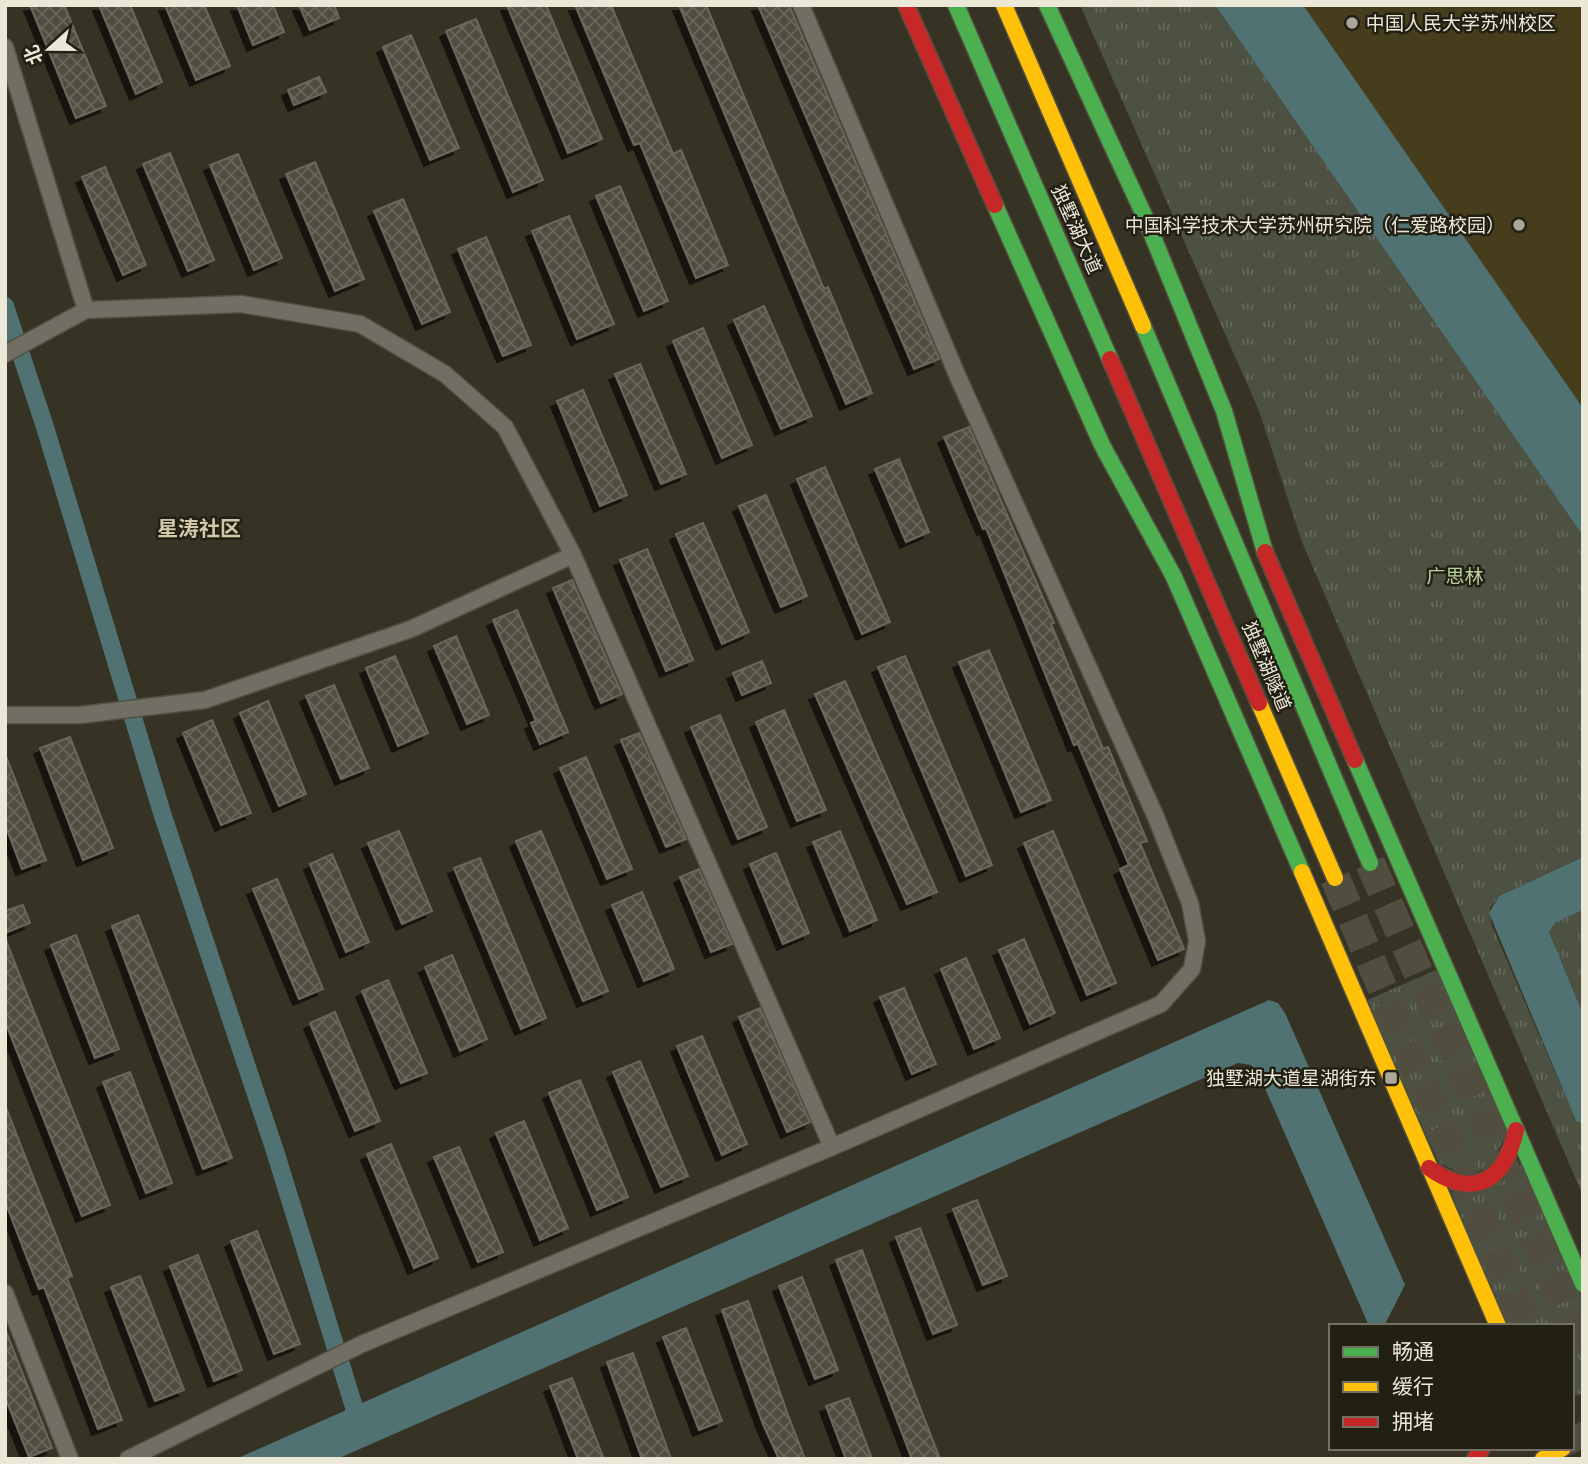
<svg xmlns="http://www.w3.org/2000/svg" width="1588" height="1464" font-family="Barlow,'Noto Sans SC',sans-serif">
  <defs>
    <pattern id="grass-tufts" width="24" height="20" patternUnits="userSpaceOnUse" patternTransform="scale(1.75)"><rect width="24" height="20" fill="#4c5142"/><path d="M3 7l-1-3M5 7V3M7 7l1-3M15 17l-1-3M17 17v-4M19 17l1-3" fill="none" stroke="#666a5d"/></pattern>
    <pattern id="building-cross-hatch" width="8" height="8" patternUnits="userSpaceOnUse" patternTransform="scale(1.75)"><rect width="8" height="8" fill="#504d41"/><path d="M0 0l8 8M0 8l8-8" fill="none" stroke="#69675c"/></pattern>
    <filter id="shadow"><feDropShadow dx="-6" dy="6" stdDeviation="0" flood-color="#0009"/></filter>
  </defs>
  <rect width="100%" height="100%" fill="#363224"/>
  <path fill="#463d1d" d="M 1303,5 L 1583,5 L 1583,408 L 1327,41 Z"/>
  <path fill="url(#grass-tufts)" d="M 1080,5 L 1215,5 L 1583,536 L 1583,857 L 1499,896 L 1490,908 L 1491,923 L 1576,1121 L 1583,1124 L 1583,1196 L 1302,542 L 1259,411 Z
    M 1583,910 L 1583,1014 L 1549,932 L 1555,923 Z
    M 1438,969 L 1508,1130 L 1489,1169 L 1463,1174 L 1439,1163 L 1365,1001 Z
    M 1516,1165 L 1526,1166 L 1583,1300 L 1583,1393 L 1572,1397 L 1572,1326 L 1506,1326 L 1451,1192 Z"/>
  <path fill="#507273" d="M 1215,5 L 1303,5 L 1583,408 L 1583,536 Z
    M 1583,857 L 1583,910 L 1555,923 L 1549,932 L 1583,1014 L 1583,1124 L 1576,1121 L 1489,913 L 1499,896 Z
    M 1269,1000 L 1278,1003 L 1285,1013 L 1405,1285 L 1384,1326 L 1369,1326 L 1260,1077 L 1251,1065 L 1238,1063 L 337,1459 L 236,1459 Z"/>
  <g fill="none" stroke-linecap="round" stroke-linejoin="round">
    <path stroke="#507273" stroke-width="18" d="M 5,306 L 45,427 L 162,813 L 275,1151 L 354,1407"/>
  </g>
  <path fill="url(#building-cross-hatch)" stroke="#6b685c" stroke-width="2" filter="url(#shadow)" d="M 30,5 L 64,5 L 106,106 L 76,118 Z
    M 99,5 L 130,5 L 162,82 L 136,94 Z
    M 165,5 L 204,5 L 230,66 L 196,80 Z
    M 237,5 L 273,5 L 284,32 L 253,45 Z
    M 299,5 L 334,5 L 339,18 L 310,30 Z
    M 507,5 L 546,5 L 602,139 L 568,153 Z
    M 575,5 L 611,5 L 673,154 L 681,150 L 728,265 L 696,278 L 640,143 L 634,145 Z
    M 679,5 L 706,5 L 824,289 L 828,287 L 872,393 L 846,404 Z
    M 758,5 L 789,5 L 939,359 L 914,369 Z
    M 476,19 L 543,180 L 513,192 L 446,31 Z
    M 411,35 L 459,148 L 430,160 L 383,47 Z
    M 319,77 L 326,92 L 294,105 L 288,90 Z
    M 170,153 L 214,260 L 188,271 L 143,164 Z
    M 238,154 L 282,258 L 254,270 L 210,165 Z
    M 315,162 L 364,279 L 335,291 L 286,174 Z
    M 105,167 L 146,265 L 123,275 L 82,177 Z
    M 620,186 L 668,301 L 644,311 L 596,196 Z
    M 403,199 L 450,312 L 422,324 L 374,211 Z
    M 569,216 L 614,324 L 577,339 L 532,231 Z
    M 486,237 L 531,345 L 503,356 L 458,249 Z
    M 764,306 L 812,416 L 781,429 L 734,320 Z
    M 703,328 L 752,445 L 722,458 L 673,341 Z
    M 640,364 L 686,474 L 661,484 L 615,374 Z
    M 583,390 L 627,495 L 600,506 L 557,401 Z
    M 969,427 L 1054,623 L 1051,624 L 1103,749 L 1108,747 L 1147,841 L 1140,843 L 1184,949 L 1158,960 L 1120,869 L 1129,865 L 1078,744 L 1074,745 L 986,528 L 983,529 L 944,437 Z
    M 899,459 L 929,532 L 906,542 L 875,469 Z
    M 825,467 L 890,622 L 862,634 L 797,479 Z
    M 766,495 L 807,596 L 781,607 L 739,506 Z
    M 703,523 L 749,632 L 722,644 L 676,534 Z
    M 647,549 L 693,660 L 666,671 L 620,560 Z
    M 572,580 L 622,694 L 601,703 L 553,588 Z
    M 517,610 L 568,732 L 540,744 L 531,723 L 536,721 L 493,620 Z
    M 456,636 L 489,715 L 467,724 L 434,646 Z
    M 989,650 L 1051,800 L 1021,812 L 959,662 Z
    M 395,656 L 428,733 L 398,746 L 366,668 Z
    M 905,656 L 992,865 L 966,876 L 878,667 Z
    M 762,661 L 771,683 L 742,695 L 733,673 Z
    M 845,681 L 937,892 L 907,904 L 815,694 Z
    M 334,685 L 369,768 L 341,779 L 306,696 Z
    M 268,701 L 306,794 L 279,806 L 240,713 Z
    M 784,710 L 826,810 L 797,821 L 756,722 Z
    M 720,715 L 767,827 L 738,839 L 691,727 Z
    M 212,720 L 251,813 L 221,825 L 183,733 Z
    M 639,733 L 686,839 L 666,847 L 621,740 Z
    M 70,737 L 113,848 L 83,860 L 40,748 Z
    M 6,756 L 46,860 L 22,869 L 5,824 Z
    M 586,757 L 632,869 L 607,879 L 560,768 Z
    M 399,831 L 432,911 L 402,924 L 368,843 Z
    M 541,831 L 608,991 L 583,1001 L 516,841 Z
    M 840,831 L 877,920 L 850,931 L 813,842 Z
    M 1053,831 L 1116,983 L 1087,995 L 1024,843 Z
    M 776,853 L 809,933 L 783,944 L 750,864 Z
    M 332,854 L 369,942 L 346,952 L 310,864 Z
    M 480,858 L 546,1018 L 521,1029 L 454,868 Z
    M 699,869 L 732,944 L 711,952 L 680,877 Z
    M 277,879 L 323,989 L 299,999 L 253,889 Z
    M 642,892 L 674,969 L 644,981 L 612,905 Z
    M 23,905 L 30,923 L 5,933 L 5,911 Z
    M 138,915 L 232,1158 L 203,1169 L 112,926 Z
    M 76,935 L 119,1049 L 95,1058 L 51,945 Z
    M 5,938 L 110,1205 L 82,1216 L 5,1021 Z
    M 1024,939 L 1055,1013 L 1030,1024 L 999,950 Z
    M 452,955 L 487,1039 L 460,1051 L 425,967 Z
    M 966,958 L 1000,1038 L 974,1049 L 941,969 Z
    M 388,980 L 427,1073 L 401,1083 L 362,991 Z
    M 904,988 L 936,1064 L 912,1074 L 880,997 Z
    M 760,1008 L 810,1122 L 787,1132 L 739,1017 Z
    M 335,1012 L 380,1121 L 355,1131 L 310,1023 Z
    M 702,1036 L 747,1144 L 722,1155 L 677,1046 Z
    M 640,1061 L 688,1176 L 661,1187 L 613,1072 Z
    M 130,1072 L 172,1183 L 146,1193 L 103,1082 Z
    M 580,1080 L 628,1197 L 597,1210 L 549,1093 Z
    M 5,1105 L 72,1276 L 67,1278 L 122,1420 L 98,1429 L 44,1287 L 39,1289 L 5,1201 Z
    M 524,1121 L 568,1228 L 540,1240 L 496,1133 Z
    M 391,1144 L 438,1258 L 414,1268 L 367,1154 Z
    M 459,1147 L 503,1252 L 478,1262 L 434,1157 Z
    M 977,1200 L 1007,1276 L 983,1285 L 953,1209 Z
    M 920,1228 L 957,1325 L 933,1334 L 896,1237 Z
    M 257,1231 L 300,1344 L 274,1354 L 231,1241 Z
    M 862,1250 L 916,1397 L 940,1459 L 912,1459 L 897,1420 L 836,1260 Z
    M 198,1255 L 242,1370 L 214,1381 L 170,1266 Z
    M 140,1276 L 184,1390 L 155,1401 L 111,1287 Z
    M 802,1277 L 838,1370 L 815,1379 L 779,1286 Z
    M 748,1301 L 788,1415 L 805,1459 L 779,1459 L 763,1424 L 722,1310 Z
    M 686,1328 L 722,1421 L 699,1430 L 663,1337 Z
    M 6,1331 L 52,1448 L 29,1457 L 5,1397 Z
    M 633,1353 L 671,1459 L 642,1459 L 607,1362 Z
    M 572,1378 L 604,1459 L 578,1459 L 550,1386 Z
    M 849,1398 L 872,1459 L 846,1459 L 826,1406 Z"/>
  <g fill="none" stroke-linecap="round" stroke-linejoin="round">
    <path stroke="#514d3f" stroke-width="30" stroke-dasharray="30 15" stroke-linecap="butt" d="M 1370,863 L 1583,1346
      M 1335,878 L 1528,1326
      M 1572,1426 L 1583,1449"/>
    <g stroke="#524f42" stroke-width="19">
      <path id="street" d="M 5,47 L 86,310
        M 5,354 L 86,310 L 241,304 L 360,324 L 445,374 L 505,427 L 573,555 L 832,1147
        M 5,715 L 80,715 L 205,700 L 411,629 L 573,555
        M 5,1293 L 70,1459
        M 128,1459 L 362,1344 L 832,1147 L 1161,1004 L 1192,969 L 1197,941 L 1190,903 L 1155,815 L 958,377 L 801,5"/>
    </g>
    <g stroke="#524f42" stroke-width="19">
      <path id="fast" d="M 956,5 L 1110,359
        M 1047,5 L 1144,215 L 1224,411 L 1265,552
        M 995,205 L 1102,445 L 1174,577 L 1302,872
        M 1143,326 L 1370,863
        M 1355,760 L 1583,1284"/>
    </g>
    <g stroke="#524f42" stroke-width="19">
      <path id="slow" d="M 1004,5 L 1143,326
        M 1259,703 L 1335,878
        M 1302,872 L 1498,1326
        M 1543,1459 L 1563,1448"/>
    </g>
    <g stroke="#524f42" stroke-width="19">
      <path id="jam" d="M 906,5 L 995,205
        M 1110,359 L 1259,703
        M 1265,552 L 1355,760
        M 1429,1168 C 1474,1200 1505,1181 1516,1130
        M 1475,1459 L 1482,1448"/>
    </g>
    <use href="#street" stroke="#716e63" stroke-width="16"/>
    <use href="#fast" stroke="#4caf50" stroke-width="16"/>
    <use href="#slow" stroke="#ffc107" stroke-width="16"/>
    <use href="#jam" stroke="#c62828" stroke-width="16"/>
  </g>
  <g fill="#aca899" stroke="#221f13" stroke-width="2.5">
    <circle cx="1352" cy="23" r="7"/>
    <circle cx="1519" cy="225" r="7"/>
    <rect x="1384" y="1071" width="14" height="14" rx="3.5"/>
  </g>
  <g text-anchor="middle" stroke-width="5" stroke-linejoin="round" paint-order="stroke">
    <g font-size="19" fill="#ece8d8" stroke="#221f13" text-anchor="end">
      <text x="1366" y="30" text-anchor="start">中国人民大学苏州校区</text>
      <text x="1505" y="232">中国科学技术大学苏州研究院（仁爱路校园）</text>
      <text x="1377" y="1085">独墅湖大道星湖街东</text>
    </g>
    <g font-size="19" fill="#ece8d8" stroke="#221f13">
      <text transform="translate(1077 229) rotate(66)" y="7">独墅湖大道</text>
      <text transform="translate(1267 666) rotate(67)" y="7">独墅湖隧道</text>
    </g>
    <g font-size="19" fill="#bbd2a0" stroke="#221f13">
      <text x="1455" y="583">广思林</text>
    </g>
    <g font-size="21" font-weight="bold" fill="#d0c8a8" stroke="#221f13">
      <text x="199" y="536">星涛社区</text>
    </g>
  </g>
  <rect width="1588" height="1464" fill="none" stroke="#ece8d8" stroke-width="14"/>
  <rect x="1329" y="1324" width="245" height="126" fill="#221f13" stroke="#736f62" stroke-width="2"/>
  <rect x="1343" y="1347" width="35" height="10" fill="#4caf50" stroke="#736f62" stroke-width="2"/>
  <text x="1392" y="1359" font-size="21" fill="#ece8d8">畅通</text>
  <rect x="1343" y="1382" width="35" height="10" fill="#ffc107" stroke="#736f62" stroke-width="2"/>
  <text x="1392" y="1394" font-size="21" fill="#ece8d8">缓行</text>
  <rect x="1343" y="1417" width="35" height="10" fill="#c62828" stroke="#736f62" stroke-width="2"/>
  <text x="1392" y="1429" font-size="21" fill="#ece8d8">拥堵</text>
  <g transform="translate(49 49) rotate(249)" stroke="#221f13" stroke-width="5" paint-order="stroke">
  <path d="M0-5L12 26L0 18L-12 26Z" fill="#ece8d8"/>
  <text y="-10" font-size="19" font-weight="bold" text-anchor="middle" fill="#ece8d8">北</text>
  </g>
</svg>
